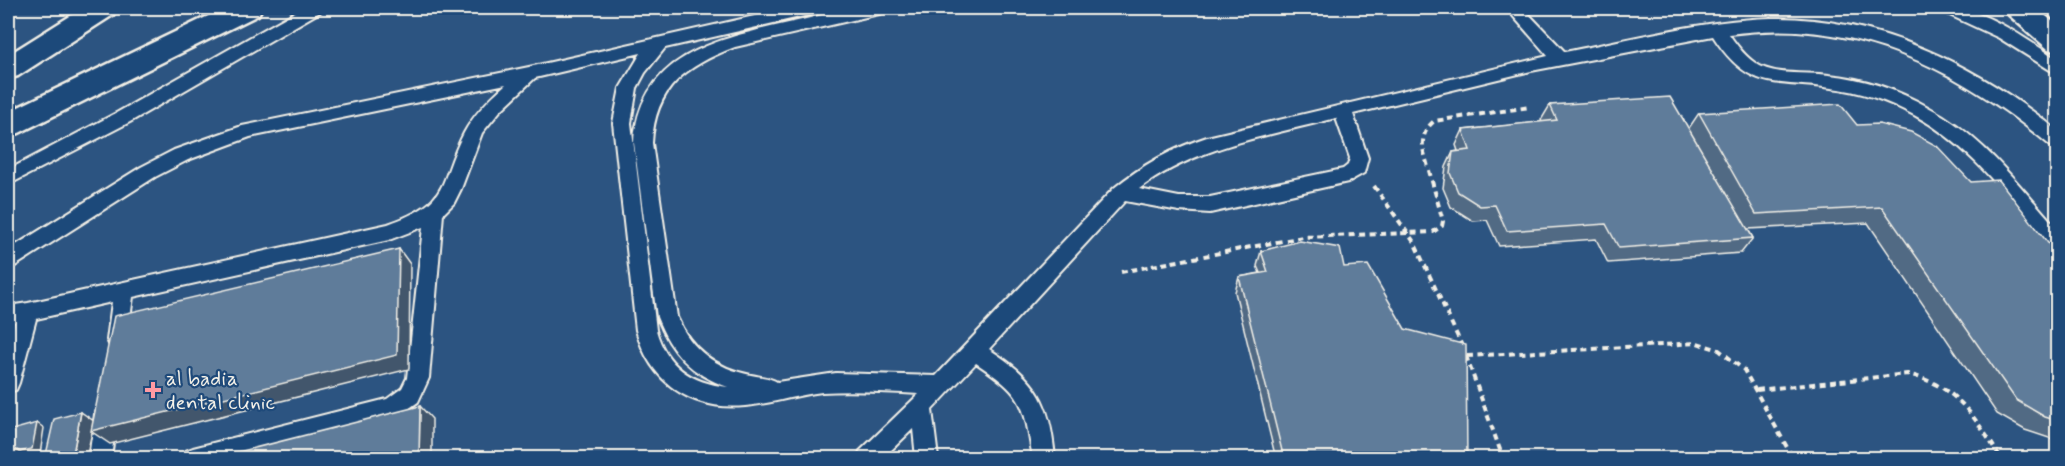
<svg xmlns="http://www.w3.org/2000/svg" width="2065" height="466" font-family="Mynerve,sans-serif">
  <rect width="100%" height="100%" fill="#2c5481"/>
  <filter id="ink" filterUnits="userSpaceOnUse"><feTurbulence type="fractalNoise" baseFrequency=".0167" numOctaves="2"/><feDisplacementMap in="SourceGraphic" scale="12" xChannelSelector="R" yChannelSelector="G"/><feConvolveMatrix kernelMatrix="1 2 1 2 8 2 1 2 1" color-interpolation-filters="sRGB"/></filter>
  <g filter="url(#ink)">
    <g fill="none" stroke-linecap="round" stroke-linejoin="round">
      <g stroke="#f4f1e8" stroke-width="4">
        <path id="service" d="M 302,8 L 322,8 L 320,12 L 130,122 L 8,185 L 8,170 L 118,112 Z
          M 790,8 L 821,8 L 819,12 L 813,14 L 665,48 L 645,73 L 637,88 L 631,123 L 656,330 C 666,366 691,383 728,387 C 691,374 671,353 657,317 L 634,143 C 639,53 721,38 793,22 C 824,15 856,4 887,8 L 885,12 L 879,14 L 735,47 C 686,66 655,87 652,143 L 677,317 C 691,350 716,368 751,375 C 760,377 769,377 777,382 L 836,373 L 936,376 L 1114,188 C 1142,165 1173,148 1207,137 L 1548,56 L 1506,8 L 1523,8 L 1565,52 C 1630,39 1705,20 1771,18 C 1878,16 1977,65 2058,131 L 2058,149 L 2052,147 C 1958,68 1854,16 1729,34 C 1737,46 1747,59 1760,66 C 1780,76 1807,72 1829,75 C 1863,78 1898,90 1928,107 C 1983,136 2017,184 2058,229 L 2058,251 L 2051,249 C 2009,200 1972,146 1914,115 C 1888,101 1860,91 1831,88 C 1774,80 1749,92 1713,36 L 1531,71 L 1353,114 L 1368,158 L 1364,173 L 1348,182 L 1210,213 L 1179,211 L 1125,201 L 989,349 C 1037,380 1050,401 1055,458 L 1033,458 C 1023,402 1025,396 976,363 L 932,410 L 938,458 L 916,458 L 913,429 L 883,458 L 857,458 L 860,451 L 919,394 C 887,392 854,390 822,392 C 796,395 771,404 745,406 C 690,411 650,382 636,330 L 613,123 L 620,88 L 641,53 L 535,78 L 500,111 L 482,133 L 461,189 L 454,203 L 443,214 L 429,378 L 418,402 L 401,414 L 231,458 L 182,458 L 185,451 L 193,448 L 387,399 L 402,388 L 407,378 L 423,227 L 389,240 L 133,297 L 127,340 L 124,346 L 117,349 L 110,346 L 107,340 L 112,302 L 36,319 L 19,383 L 16,390 L 8,392 L 8,348 L 15,322 L 8,322 L 8,306 L 28,303 L 388,224 C 453,201 437,185 464,133 C 474,114 489,99 506,84 L 250,137 L 188,160 L 155,177 L 15,266 L 8,268 L 8,250 L 141,167 L 174,150 L 242,126 L 529,67 ZM 1336,118 L 1350,158 L 1348,165 L 1343,169 L 1210,197 L 1179,197 L 1139,189 C 1196,146 1268,136 1336,118 Z
          M 1941,8 C 1980,4 2026,39 2058,60 L 2058,75 L 1999,38 L 1943,12 Z
          M 106,404 L 114,407 L 117,414 L 111,458 L 89,458 L 95,414 L 98,407 Z"/>
      </g>
      <g stroke="#f4f1e8" stroke-width="5">
        <path id="tertiary" d="M 2005,8 L 2036,8 L 2058,26 L 2058,52 L 2048,49 L 2009,15 Z"/>
      </g>
      <g stroke="#f4f1e8" stroke-width="5">
        <path id="motorway" d="M 83,8 L 117,8 L 113,15 L 18,76 L 8,79 L 8,55 Z
          M 225,8 L 262,8 L 258,15 L 19,133 L 8,136 L 8,112 Z"/>
      </g>
      <path stroke="#f4f1e8" stroke-width="4" stroke-dasharray="6 4.5" stroke-linecap="butt" d="M 1374,186 L 1414,242 L 1462,346
        M 1121,272 L 1303,237 L 1433,232 L 1442,226 L 1443,221 L 1423,149 C 1422,137 1425,129 1434,121 L 1530,107
        M 1466,356 L 1503,458
        M 1467,356 L 1697,343 L 1719,350 L 1744,370 L 1793,458
        M 1757,390 L 1907,374 C 1958,386 1974,417 2001,458"/>
      <use href="#service" fill="#1f4a7a" fill-rule="evenodd"/>
      <use href="#tertiary" fill="#1f4a7a" fill-rule="evenodd"/>
      <use href="#motorway" fill="#1f4a7a" fill-rule="evenodd"/>
    </g>
    <path fill="#516a84" stroke="#f4f1e8" stroke-width="1.5" d="M 1550,105 L 1689,128 L 1699,113 L 1857,125 L 1971,182 L 2058,256 L 2058,441 L 2025,430 L 1997,414 L 1868,223 L 1748,229 L 1753,238 L 1741,253 L 1608,263 L 1596,239 L 1499,246 L 1487,220 L 1473,221 L 1451,207 L 1443,188 L 1446,167 L 1453,152 L 1458,151 L 1456,145 L 1463,130 L 1542,122 L 1541,120 Z
      M 1261,251 L 1344,267 L 1467,459 L 1276,459 L 1235,292 L 1239,277 L 1260,273 L 1257,266 Z"/>
    <path fill="#42566c" stroke="#f4f1e8" stroke-width="1.5" d="M 399,249 L 410,264 L 409,369 L 110,444 L 92,432 L 86,459 L 72,459 L 81,412 L 94,421 Z
      M 420,406 L 432,419 L 432,459 L 419,459 Z
      M 37,423 L 44,428 L 40,454 L 28,457 L 28,459 L 8,459 L 10,446 Z"/>
    <path fill="#5e7b9a" stroke="#f4f1e8" stroke-width="1.5" d="M 1670,97 L 1753,238 L 1619,248 L 1606,224 L 1507,231 L 1495,205 L 1480,206 L 1458,192 L 1450,173 L 1453,152 L 1470,150 L 1463,130 L 1557,120 L 1550,105 Z
      M 1840,104 L 1857,125 L 1879,124 L 1911,132 L 1937,146 L 1971,182 L 1999,180 L 2058,256 L 2058,421 L 2045,417 L 2016,400 L 1882,207 L 1756,214 L 1699,113 Z
      M 1300,241 L 1340,248 L 1344,267 L 1368,265 L 1405,329 L 1466,345 L 1467,459 L 1284,459 L 1239,277 L 1268,272 L 1261,251 Z
      M 399,249 L 397,355 L 91,431 L 114,316 Z
      M 420,406 L 419,459 L 211,459 Z
      M 81,412 L 72,459 L 45,459 L 54,419 Z
      M 37,423 L 32,449 L 20,452 L 10,446 L 8,447 L 8,431 Z
      M 10,446 L 8,459 L 8,447 Z"/>
  </g>
  <path fill="#ff9aa2" stroke="#1f4a7a" stroke-width="2" d="M150 381h6v6h6v6h-6v6h-6v-6h-6v-6h6z"/>
  <g text-anchor="middle" stroke-width="4.5" stroke-linejoin="round" paint-order="stroke">
    <g font-size="21" fill="#f4f1e8" stroke="#1f4a7a" text-anchor="start">
      <text x="166" y="385">al badia<tspan x="166" dy="24">dental clinic</tspan></text>
    </g>
  </g>
  <rect width="2065" height="466" fill="none" stroke="#1f4a7a" stroke-width="30"/>
  <rect x="15" y="15" width="2035" height="436" fill="none" stroke="#f4f1e8" stroke-width="2" filter="url(#ink)"/>
</svg>
